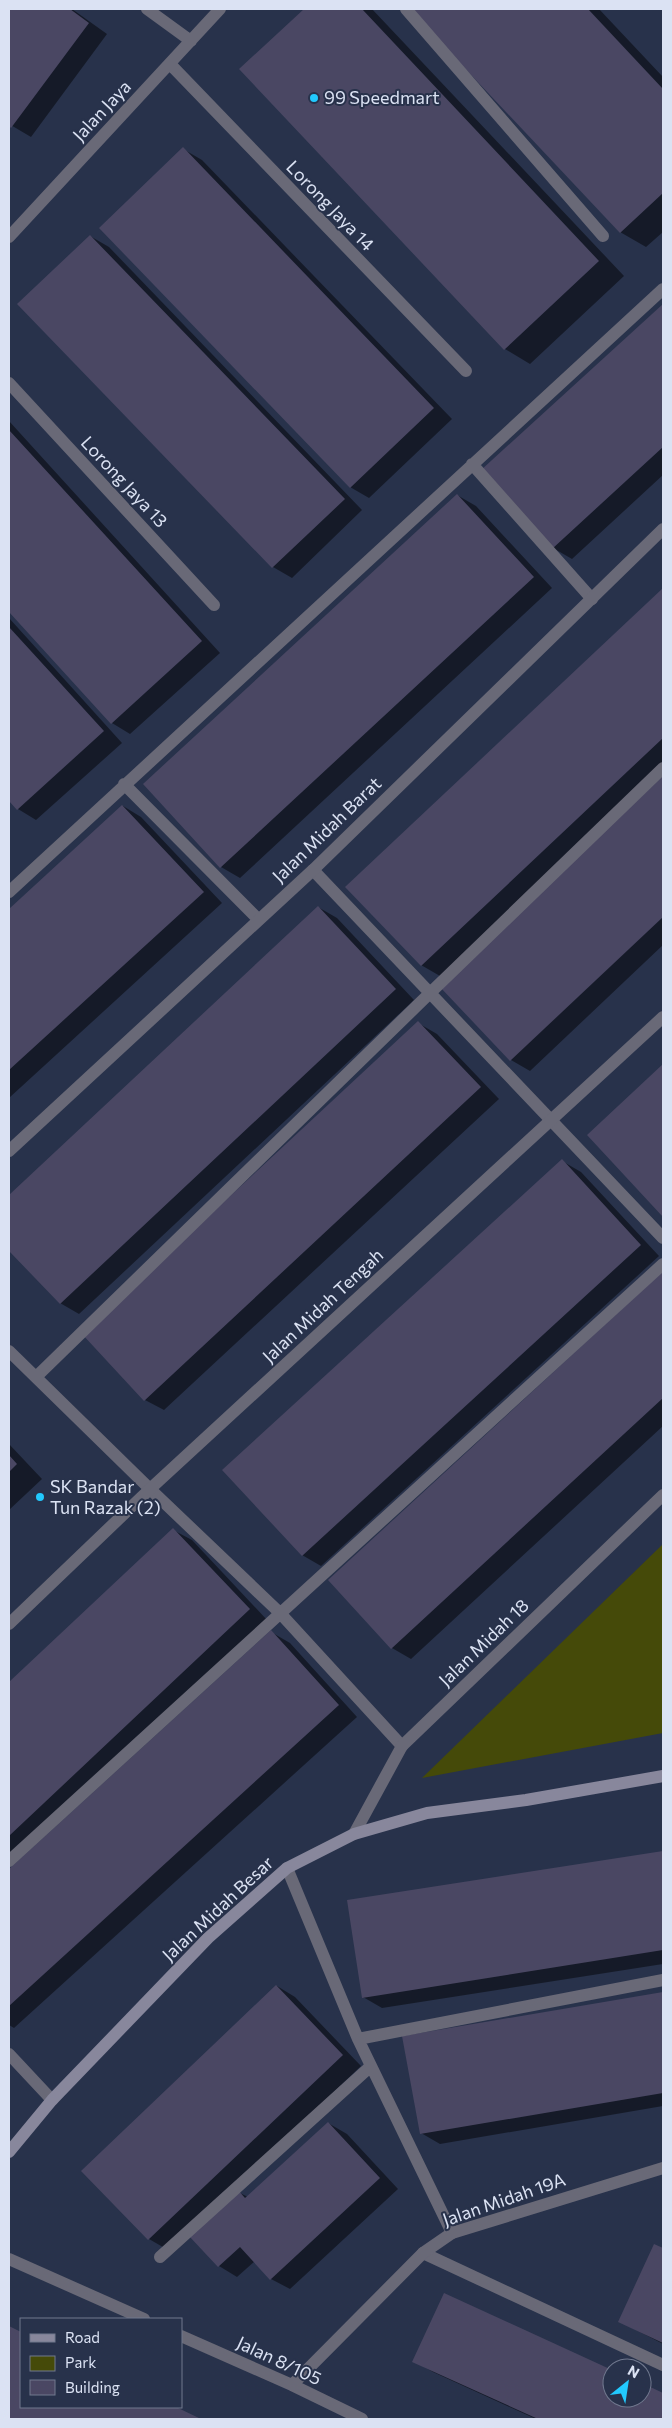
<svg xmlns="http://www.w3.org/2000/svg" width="672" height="2428" font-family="Commissioner,sans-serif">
  <rect width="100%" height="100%" fill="#28324b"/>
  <path fill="#454a09" d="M 663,1544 L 663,1733 L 422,1778 Z"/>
  <path fill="#0007" d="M 9,9 L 72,9 L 107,34 L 31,137 L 9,124 Z
    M 306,9 L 372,9 L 624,276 L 530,364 L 505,349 L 241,69 Z
    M 411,9 L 599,9 L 663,77 L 663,232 L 646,247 L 620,232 Z
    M 183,149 L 202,160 L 452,419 L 369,498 L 350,487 Z
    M 90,236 L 109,247 L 362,510 L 292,578 L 273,567 Z
    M 663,305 L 663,475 L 572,559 L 553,548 L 482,472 Z
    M 9,421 L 220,653 L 130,734 L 112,723 L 9,610 Z
    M 457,495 L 476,506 L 552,588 L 240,878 L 221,867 Z
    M 663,589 L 663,767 L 440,976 L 421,965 L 346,887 Z
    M 9,618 L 122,743 L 36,820 L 18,809 L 9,799 Z
    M 663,777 L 663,945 L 530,1071 L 511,1060 L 441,987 Z
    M 123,806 L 141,817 L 222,903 L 9,1098 L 9,910 Z
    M 318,907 L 337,918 L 414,1000 L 79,1314 L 60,1303 L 9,1249 L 9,1198 Z
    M 418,1023 L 437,1034 L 499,1099 L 164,1410 L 145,1400 Z
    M 663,1066 L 663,1215 L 589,1135 Z
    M 562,1161 L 581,1172 L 659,1256 L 321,1566 L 302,1555 Z
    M 663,1273 L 663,1426 L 411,1659 L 392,1648 L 330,1580 Z
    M 9,1444 L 42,1479 L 9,1510 Z
    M 173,1530 L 192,1540 L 268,1621 L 9,1864 L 9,1684 Z
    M 271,1632 L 290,1643 L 357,1717 L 14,2028 L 9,2025 L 9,1870 Z
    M 663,1852 L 663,1964 L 382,2008 L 363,1997 L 348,1901 Z
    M 277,1986 L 295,1997 L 361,2066 L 168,2250 L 149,2239 L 83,2171 Z
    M 663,1993 L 663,2106 L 440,2144 L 421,2133 L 404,2038 Z
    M 328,2123 L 347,2134 L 398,2189 L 290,2289 L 271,2279 L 255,2261 L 237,2277 L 219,2266 L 238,2192 L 248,2197 Z
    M 655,2246 L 663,2250 L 663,2344 L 619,2321 Z
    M 9,2327 L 21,2333 L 21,2407 L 173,2407 L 199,2419 L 9,2419 Z
    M 414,2361 L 612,2371 L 612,2398 L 642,2398 L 642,2385 L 663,2394 L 663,2419 L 536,2419 L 433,2372 Z"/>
  <path fill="#4a4763" d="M 9,9 L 70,9 L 89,23 L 11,128 L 9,126 Z
    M 304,9 L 362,9 L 599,261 L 504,350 L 239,69 Z
    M 409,9 L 588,9 L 663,89 L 663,193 L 620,233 Z
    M 183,147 L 434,408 L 350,488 L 99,228 Z
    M 90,235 L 345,499 L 272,568 L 17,304 Z
    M 663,304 L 663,447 L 552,549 L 480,471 Z
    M 9,430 L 202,641 L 111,724 L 9,612 Z
    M 457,494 L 534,577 L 220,868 L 143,784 Z
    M 663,588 L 663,738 L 421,966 L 345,887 Z
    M 9,627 L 104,731 L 17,810 L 9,801 Z
    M 663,776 L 663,917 L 510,1061 L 440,987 Z
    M 122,805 L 204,892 L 9,1070 L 9,909 Z
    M 318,906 L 396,989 L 60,1304 L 9,1251 L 9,1195 Z
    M 418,1021 L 481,1087 L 144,1401 L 82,1334 Z
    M 663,1064 L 663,1217 L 587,1135 Z
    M 562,1159 L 641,1245 L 302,1556 L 222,1470 Z
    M 663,1271 L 663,1398 L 391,1649 L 328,1580 Z
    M 9,1455 L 17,1464 L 9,1472 Z
    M 173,1528 L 250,1609 L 9,1836 L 9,1682 Z
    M 271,1630 L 339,1705 L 9,2006 L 9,1869 Z
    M 663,1851 L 663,1950 L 362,1998 L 347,1900 Z
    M 276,1985 L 343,2055 L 148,2240 L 81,2171 Z
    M 663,1992 L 663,2093 L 420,2134 L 402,2036 Z
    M 328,2122 L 380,2178 L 270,2280 L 240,2247 L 218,2267 L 189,2236 L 238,2190 L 245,2198 Z
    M 654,2244 L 663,2248 L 663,2343 L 618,2322 Z
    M 444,2293 L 612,2370 L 612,2398 L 642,2398 L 642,2383 L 663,2393 L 663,2419 L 538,2419 L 412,2362 Z
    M 9,2326 L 21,2332 L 21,2407 L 176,2407 L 201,2419 L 9,2419 Z"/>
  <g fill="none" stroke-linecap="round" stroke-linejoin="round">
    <path stroke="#696977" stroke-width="12" d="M 406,9 L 603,236
      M 472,464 L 592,599
      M 124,784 L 258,919
      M 313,870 L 663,1238
      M 9,892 L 663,289
      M 9,1351 L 150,1489 L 280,1613 L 402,1746
      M 36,1377 L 430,993 L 663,768
      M 9,1861 L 663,1264
      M 287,1868 L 358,2039 L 452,2233
      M 358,2039 L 663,1980
      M 9,2054 L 52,2100
      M 423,2253 L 663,2365
      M 160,2257 L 371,2066"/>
    <path stroke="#696977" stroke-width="12" d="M 147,9 L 191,41
      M 170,64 L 466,371
      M 9,237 L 220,9
      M 9,383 L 214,605
      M 9,1151 L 313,870 L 663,529
      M 9,1624 L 150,1489 L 663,1017
      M 354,1834 L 402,1746 L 663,1495
      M 9,2259 L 144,2319
      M 181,2336 L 292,2385 L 362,2419
      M 292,2385 L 423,2253 L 452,2233 L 663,2168"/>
    <path stroke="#88879c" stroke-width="12" d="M 9,2152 L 52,2100 L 208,1938 L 287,1868 L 354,1834 L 427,1813 L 526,1800 L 663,1776"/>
  </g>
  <g fill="#22c9fe" stroke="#28324b" stroke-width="2">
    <circle cx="314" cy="98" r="5"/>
    <circle cx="40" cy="1497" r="5"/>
  </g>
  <g text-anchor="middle" stroke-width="4" stroke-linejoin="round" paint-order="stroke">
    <g font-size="18" fill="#dbe2f3" stroke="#28324b" text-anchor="start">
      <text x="324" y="104">99 Speedmart</text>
      <text x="50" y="1493">SK Bandar<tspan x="50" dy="21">Tun Razak (2)</tspan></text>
    </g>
    <g font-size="18" fill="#dbe2f3" stroke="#28324b">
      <text transform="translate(102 111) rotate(-47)" y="6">Jalan Jaya</text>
      <text transform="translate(330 206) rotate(46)" y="6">Lorong Jaya 14</text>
      <text transform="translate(124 482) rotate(47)" y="6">Lorong Jaya 13</text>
      <text transform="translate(327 830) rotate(-44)" y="6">Jalan Midah Barat</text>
      <text transform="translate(323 1306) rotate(-43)" y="6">Jalan Midah Tengah</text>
      <text transform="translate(484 1643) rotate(-44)" y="6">Jalan Midah 18</text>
      <text transform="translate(218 1909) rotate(-43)" y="6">Jalan Midah Besar</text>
      <text transform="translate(504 2200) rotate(-19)" y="6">Jalan Midah 19A</text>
      <text transform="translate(279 2361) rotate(25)" y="6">Jalan 8/105</text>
    </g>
  </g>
  <rect width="672" height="2428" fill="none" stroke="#dbe2f3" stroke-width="20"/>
  <rect x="20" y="2318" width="162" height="90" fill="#28324b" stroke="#70788e"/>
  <rect x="30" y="2334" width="25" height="8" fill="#88879c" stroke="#70788e"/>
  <text x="65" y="2343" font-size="15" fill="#dbe2f3">Road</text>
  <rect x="30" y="2356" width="25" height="15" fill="#454a09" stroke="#70788e"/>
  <text x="65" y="2368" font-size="15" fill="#dbe2f3">Park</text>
  <rect x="30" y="2380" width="25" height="15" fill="#4a4763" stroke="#70788e"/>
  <text x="65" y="2393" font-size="15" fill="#dbe2f3">Building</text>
  <g transform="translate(627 2383) rotate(30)"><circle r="24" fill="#28324b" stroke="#70788e"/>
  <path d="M0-4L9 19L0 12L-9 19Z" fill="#22c9fe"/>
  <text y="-8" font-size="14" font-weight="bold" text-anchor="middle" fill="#dbe2f3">N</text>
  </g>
</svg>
